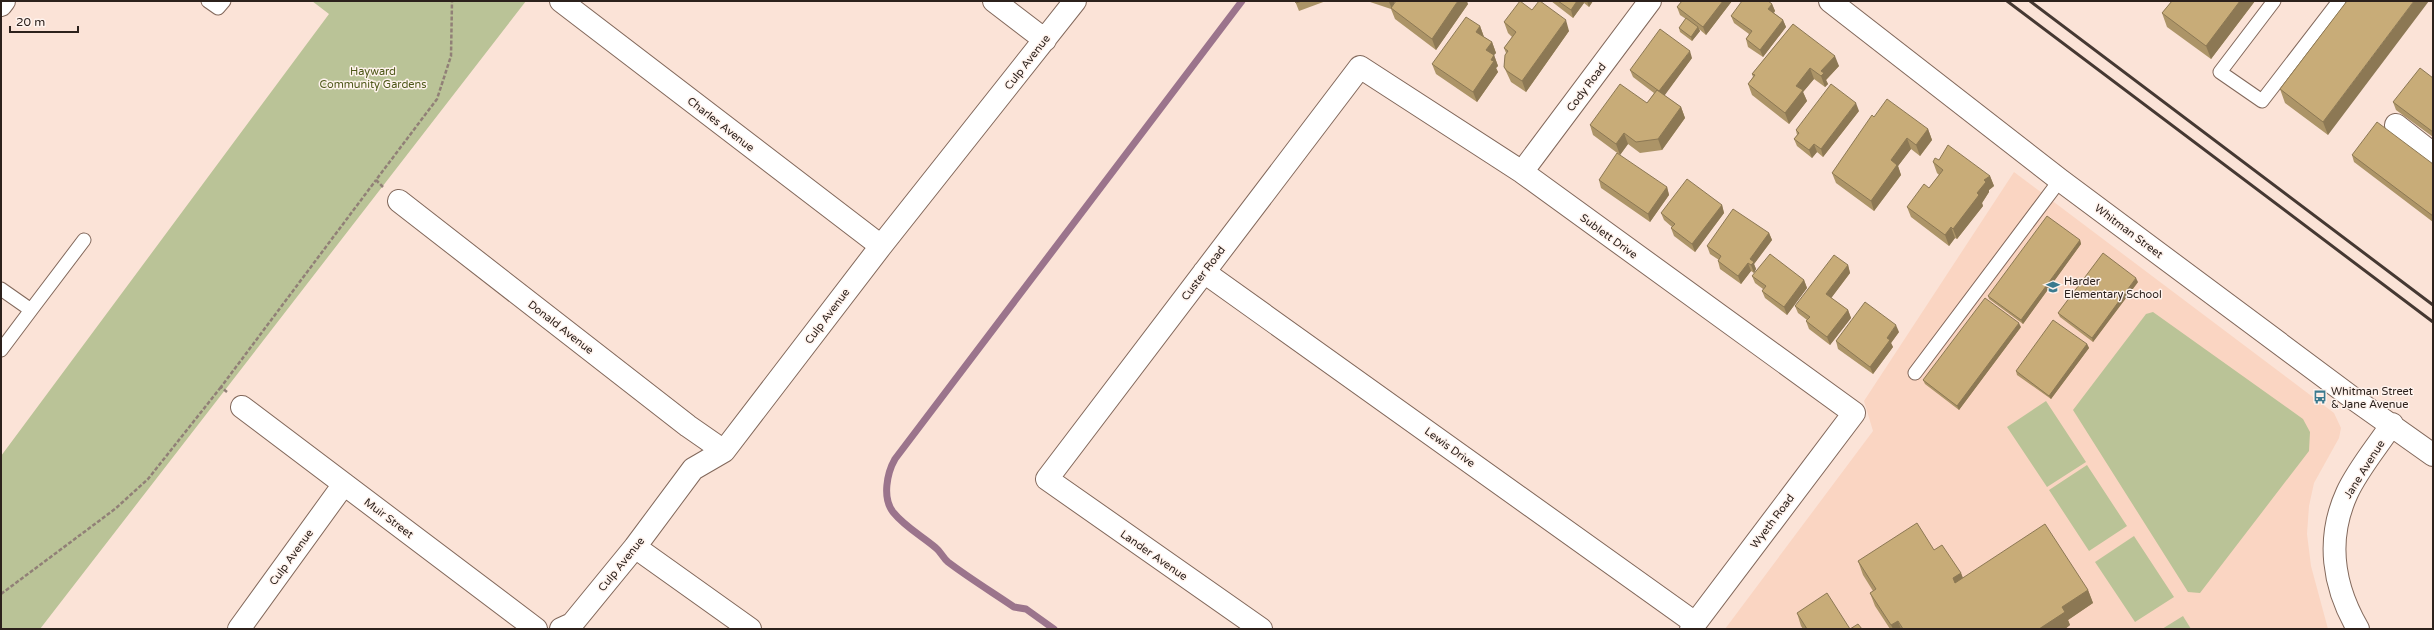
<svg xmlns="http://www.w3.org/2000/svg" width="2434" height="630" font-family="'Varela Round',sans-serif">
  <rect width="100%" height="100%" fill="#fbe3d7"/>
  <path fill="#fad5c2" d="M 2014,172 L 2334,413 L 2341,428 L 2339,438 L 2314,483 L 2309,506 L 2307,534 L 2311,566 L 2328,629 L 1725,629 L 1873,431 L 1864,401 Z"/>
  <path fill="#bac397" d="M 312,1 L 526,1 L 40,629 L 1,629 L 1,456 L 329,14 Z
    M 2153,312 L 2303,419 L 2310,432 L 2309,451 L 2200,593 L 2188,592 L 2073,410 L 2146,314 Z
    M 2046,401 L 2086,462 L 2047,487 L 2007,427 Z
    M 2087,465 L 2127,526 L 2089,551 L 2049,490 Z
    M 2134,536 L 2174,597 L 2135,622 L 2095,562 Z
    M 2183,616 L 2191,629 L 2162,629 Z"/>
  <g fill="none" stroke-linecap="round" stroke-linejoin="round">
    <path stroke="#9b748c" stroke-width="7" d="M 1054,629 L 1026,609 L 1014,607 C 992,592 969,578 948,562 C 943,558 941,552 936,548 C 922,536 905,527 893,512 C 882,498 887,473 895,459 L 1242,1"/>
    <g stroke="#82685b" stroke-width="15">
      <path id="service" d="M 208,1 L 218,8 L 224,1
        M 2274,1 L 2220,72 L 2262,101 L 2339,1
        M 1,289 L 31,310 L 84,240
        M 1,350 L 31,310
        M 1915,373 L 2060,180"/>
    </g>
    <g stroke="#82685b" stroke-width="24">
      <path id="minor" d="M 561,1 L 881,246
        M 994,1 L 1045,40
        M 1,5 L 4,1
        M 2396,125 L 2433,154
        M 1522,172 L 1650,1
        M 399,201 L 688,426 L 724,451
        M 1204,272 L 1695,623
        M 242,407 L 536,629
        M 635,547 L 750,629
        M 239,629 L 344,484
        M 561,629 L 572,624 L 635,547 L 693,469 L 724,451 L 881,246 L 1075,1
        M 1261,629 L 1047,479 L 1360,67 L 1522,172 L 1854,413 L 1691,629"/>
    </g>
    <g stroke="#82685b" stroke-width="24">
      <path id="tertiary" d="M 1830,1 L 2060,180 L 2354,399 L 2433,455
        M 2358,629 C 2333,586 2326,539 2347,493 C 2358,469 2377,447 2392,424"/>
    </g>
    <path stroke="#918077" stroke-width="2.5" stroke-dasharray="4 2" stroke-linecap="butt" d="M 383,187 L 376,180 L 437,99 L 451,56 L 452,1
      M 227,392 L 221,387 L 376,180
      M 1,594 L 115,509 L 148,479 L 221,387"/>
    <use href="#service" stroke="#fff" stroke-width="13"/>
    <use href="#minor" stroke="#fff" stroke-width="22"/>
    <use href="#tertiary" stroke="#fff" stroke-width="22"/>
    <path stroke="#453832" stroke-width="3" d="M 2007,1 L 2433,322
      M 2030,1 L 2433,305"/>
  </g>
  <path fill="#ac9467" d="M 1295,1 L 1326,1 L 1299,11 Z
    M 1367,1 L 1395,1 L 1393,6 L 1468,4 L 1436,50 L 1395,19 L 1391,9 Z
    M 1551,1 L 1593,1 L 1589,7 L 1584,3 L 1573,18 Z
    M 1682,1 L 1732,1 L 1706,35 L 1699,29 L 1700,31 L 1692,41 L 1680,32 L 1679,28 L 1686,19 L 1680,15 L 1677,7 Z
    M 2172,1 L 2255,1 L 2211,59 L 2167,27 L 2162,13 Z
    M 2347,1 L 2328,135 L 2285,103 L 2280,89 Z
    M 1772,4 L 1775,11 L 1774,13 L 1783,20 L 1786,27 L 1763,57 L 1748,47 L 1746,39 L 1749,34 L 1734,23 L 1731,16 Z
    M 1532,10 L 1569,31 L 1526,92 L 1511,82 L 1504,67 L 1506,53 L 1504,48 L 1512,37 L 1508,33 L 1504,22 Z
    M 1793,24 L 1839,66 L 1826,80 L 1828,84 L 1825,87 L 1814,79 L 1803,92 L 1807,101 L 1789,124 L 1752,95 L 1748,84 L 1753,77 L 1752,74 Z
    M 1480,26 L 1484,37 L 1492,42 L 1496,53 L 1494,55 L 1498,66 L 1496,68 L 1498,72 L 1477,102 L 1436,74 L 1432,64 Z
    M 1692,58 L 1664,95 L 1681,107 L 1685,118 L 1662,150 L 1640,153 L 1628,144 L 1620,155 L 1593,135 L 1590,125 L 1647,103 L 1654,93 L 1633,77 L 1630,70 Z
    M 2433,78 L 2433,137 L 2396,110 L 2393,102 Z
    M 1859,111 L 1823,157 L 1817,152 L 1812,158 L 1797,146 L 1794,139 L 1797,135 L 1796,130 Z
    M 1874,117 L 1928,129 L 1932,140 L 1920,156 L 1911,149 L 1898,166 L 1901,175 L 1874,211 L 1836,183 L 1832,173 Z
    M 2352,155 L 2433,164 L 2433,222 L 2354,162 Z
    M 1939,160 L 1990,176 L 1994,186 L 1989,190 L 1989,192 L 1982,203 L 1983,206 L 1957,239 L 1955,238 L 1949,246 L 1911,217 L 1907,207 L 1929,188 L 1939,175 L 1937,173 L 1933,162 Z
    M 1599,180 L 1667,187 L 1669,195 L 1650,222 L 1601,188 Z
    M 1722,205 L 1724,213 L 1695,252 L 1674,236 L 1671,228 L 1672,227 L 1664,220 L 1661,213 Z
    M 1769,233 L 1772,240 L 1754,264 L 1756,269 L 1754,273 L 1751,271 L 1741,284 L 1720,269 L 1718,261 L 1719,260 L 1710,254 L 1707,246 Z
    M 2080,240 L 2081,244 L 2023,324 L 1989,299 L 1988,296 Z
    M 1848,265 L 1850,273 L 1831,298 L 1848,310 L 1851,318 L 1830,345 L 1809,329 L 1806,321 L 1807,320 L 1798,313 L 1795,306 Z
    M 1752,276 L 1804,280 L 1807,288 L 1787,315 L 1765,298 L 1762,291 L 1763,289 L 1755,283 Z
    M 2138,282 L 2093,342 L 2060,317 L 2058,313 Z
    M 2021,327 L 1959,410 L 1925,384 L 1923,380 Z
    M 1899,332 L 1891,343 L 1893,347 L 1873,374 L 1838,349 L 1836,341 Z
    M 2087,344 L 2089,348 L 2051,399 L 2017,375 L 2016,371 Z
    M 1934,550 L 1961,573 L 1963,578 L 2088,590 L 2093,603 L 2068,620 L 2070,625 L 2065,629 L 1890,629 L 1875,606 L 1870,593 L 1873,591 L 1863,575 L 1858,561 Z
    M 1797,613 L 1850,629 L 1862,629 L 1803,629 L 1801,626 Z"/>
  <path fill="#8c7854" d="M 1389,1 L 1395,1 L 1392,9 L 1389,2 Z
    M 1458,1 L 1467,1 L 1468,4 L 1436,50 L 1432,39 Z
    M 1577,1 L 1583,1 L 1584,3 L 1573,18 L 1571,10 Z
    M 1587,1 L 1593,1 L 1589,7 Z
    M 1723,1 L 1732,1 L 1706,35 L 1703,27 Z
    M 2240,1 L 2255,1 L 2211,59 L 2206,46 Z
    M 2414,1 L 2429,1 L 2328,135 L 2323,122 Z
    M 1772,4 L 1775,11 L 1771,16 L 1768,9 Z
    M 1566,20 L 1569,31 L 1526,92 L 1522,81 Z
    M 1783,20 L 1786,27 L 1763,57 L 1760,50 Z
    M 1480,26 L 1484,37 L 1476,32 Z
    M 1698,27 L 1700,31 L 1692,41 L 1691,37 Z
    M 1492,42 L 1496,53 L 1494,55 L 1498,66 L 1496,68 L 1498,72 L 1477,102 L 1473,92 L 1486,50 Z
    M 1690,51 L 1692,58 L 1662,99 L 1659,91 Z
    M 1835,56 L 1839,66 L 1826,80 L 1828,84 L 1825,87 L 1821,76 L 1821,71 Z
    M 1810,68 L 1814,79 L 1803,92 L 1807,101 L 1789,124 L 1785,113 L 1796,86 Z
    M 1856,103 L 1859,111 L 1823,157 L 1821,149 Z
    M 1681,107 L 1685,118 L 1662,150 L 1658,139 Z
    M 1928,129 L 1932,140 L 1920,156 L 1916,145 Z
    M 1624,133 L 1628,144 L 1620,155 L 1616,144 Z
    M 1907,138 L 1911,149 L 1898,166 L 1901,175 L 1874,211 L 1871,201 L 1891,160 Z
    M 1814,144 L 1817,152 L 1812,158 L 1809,150 Z
    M 1990,176 L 1994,186 L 1989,190 L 1989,192 L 1982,203 L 1983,206 L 1957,239 L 1953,229 L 1977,193 L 1984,180 Z
    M 1667,187 L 1669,195 L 1650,222 L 1648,214 Z
    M 1722,205 L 1724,213 L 1695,252 L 1692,244 Z
    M 1951,227 L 1955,238 L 1949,246 L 1945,235 Z
    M 1769,233 L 1772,240 L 1754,264 L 1756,269 L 1754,273 L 1751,265 L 1750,259 Z
    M 2080,240 L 2081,244 L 2023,324 L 2021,320 Z
    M 1748,263 L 1751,271 L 1741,284 L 1738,276 Z
    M 1848,265 L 1850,273 L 1829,301 L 1826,294 Z
    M 2136,278 L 2138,282 L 2093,342 L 2092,338 Z
    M 1804,280 L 1807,288 L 1787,315 L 1784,307 Z
    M 1848,310 L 1851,318 L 1830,345 L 1827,337 Z
    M 2019,323 L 2021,327 L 1959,410 L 1957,406 Z
    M 1896,325 L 1899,332 L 1891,343 L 1893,347 L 1873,374 L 1870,367 L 1887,338 Z
    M 2087,344 L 2089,348 L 2051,399 L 2049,396 Z
    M 1961,573 L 1966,587 L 1958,592 L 1953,578 Z
    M 2088,590 L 2093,603 L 2068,620 L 2070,625 L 2065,629 L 2039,629 L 2062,607 Z
    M 1898,621 L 1901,629 L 1893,629 L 1891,625 Z"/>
  <path fill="#c8ac78" stroke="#8c7854" d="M 1295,1 L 1302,1 L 1296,3 Z
    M 1396,1 L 1458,1 L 1432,39 L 1391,8 Z
    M 1520,1 L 1532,10 L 1539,1 L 1540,1 L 1566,20 L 1522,81 L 1507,71 L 1504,67 L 1505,55 L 1508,51 L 1504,48 L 1516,32 L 1504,22 Z
    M 1558,1 L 1577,1 L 1571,10 Z
    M 1682,1 L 1723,1 L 1703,27 L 1677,7 Z
    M 1742,1 L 1768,1 L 1772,4 L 1768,9 L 1783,20 L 1760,50 L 1746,39 L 1752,31 L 1731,16 Z
    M 2172,1 L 2240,1 L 2206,46 L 2162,13 Z
    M 2347,1 L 2414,1 L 2323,122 L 2280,89 Z
    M 1466,17 L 1480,26 L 1476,32 L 1492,42 L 1486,50 L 1494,55 L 1491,60 L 1494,61 L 1473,92 L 1432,64 Z
    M 1686,18 L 1698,27 L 1691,37 L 1679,28 Z
    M 1793,24 L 1835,56 L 1821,71 L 1824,73 L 1821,76 L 1810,68 L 1796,86 L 1803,90 L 1785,113 L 1748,84 L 1755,75 L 1752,74 Z
    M 1660,29 L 1690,51 L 1659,91 L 1630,70 Z
    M 2420,68 L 2433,78 L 2433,132 L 2393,102 Z
    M 1620,84 L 1647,103 L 1657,90 L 1681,107 L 1658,139 L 1636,142 L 1624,133 L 1616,144 L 1590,125 Z
    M 1831,84 L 1856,103 L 1821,149 L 1814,144 L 1809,150 L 1794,139 L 1799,133 L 1796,130 Z
    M 1887,99 L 1928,129 L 1916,145 L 1907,138 L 1891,160 L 1897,165 L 1871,201 L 1832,173 L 1872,115 L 1874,117 Z
    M 2377,122 L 2433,164 L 2433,216 L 2352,155 Z
    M 1948,145 L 1990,176 L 1984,180 L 1986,182 L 1977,193 L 1979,195 L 1953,229 L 1951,227 L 1945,235 L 1907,207 L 1924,184 L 1929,188 L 1943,170 L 1933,162 L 1935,158 L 1939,160 Z
    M 1617,153 L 1667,187 L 1648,214 L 1599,180 Z
    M 1687,179 L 1722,205 L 1692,244 L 1671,228 L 1675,224 L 1661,213 Z
    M 1733,209 L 1769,233 L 1750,259 L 1754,262 L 1751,265 L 1748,263 L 1738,276 L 1718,261 L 1721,256 L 1707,246 Z
    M 2047,216 L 2080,240 L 2021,320 L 1988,296 Z
    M 2103,253 L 2136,278 L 2092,338 L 2058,313 Z
    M 1770,254 L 1804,280 L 1784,307 L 1762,291 L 1766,286 L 1752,276 Z
    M 1834,255 L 1848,265 L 1826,294 L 1848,310 L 1827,337 L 1806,321 L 1810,317 L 1795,306 Z
    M 1985,298 L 2019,323 L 1957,406 L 1923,380 Z
    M 1865,302 L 1896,325 L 1887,338 L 1890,340 L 1870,367 L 1836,341 Z
    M 2053,320 L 2087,344 L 2049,396 L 2016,371 Z
    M 1917,523 L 1934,550 L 1942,545 L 1961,573 L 1953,578 L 1955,583 L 2045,524 L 2088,590 L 2062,607 L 2065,612 L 2039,629 L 1903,629 L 1898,621 L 1891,625 L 1870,593 L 1876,589 L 1858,561 Z
    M 1827,593 L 1850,629 L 1858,624 L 1862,629 L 1807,629 L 1797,613 Z"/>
  <defs>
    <g id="school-bare" transform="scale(1.08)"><path d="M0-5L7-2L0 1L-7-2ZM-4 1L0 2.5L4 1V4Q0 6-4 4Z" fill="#3b7a8f" stroke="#fff3ed" stroke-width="2.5" paint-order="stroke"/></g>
    <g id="bus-bare" transform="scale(1.08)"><path d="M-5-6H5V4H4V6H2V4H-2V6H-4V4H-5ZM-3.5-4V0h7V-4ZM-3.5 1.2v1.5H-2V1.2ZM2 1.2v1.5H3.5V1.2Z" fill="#3b7a8f" stroke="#fff3ed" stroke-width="2.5" paint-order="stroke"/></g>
  </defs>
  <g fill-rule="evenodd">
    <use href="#school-bare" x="2053" y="287"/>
    <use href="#bus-bare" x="2320" y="397"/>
  </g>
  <g text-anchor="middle" stroke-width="3" stroke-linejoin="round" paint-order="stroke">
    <g font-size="11" fill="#2c211c" stroke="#fff3ed">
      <text transform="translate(1027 62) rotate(-52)" y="4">Culp Avenue</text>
      <text transform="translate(1586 87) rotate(-53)" y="4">Cody Road</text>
      <text transform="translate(721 124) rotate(38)" y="4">Charles Avenue</text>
      <text transform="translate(2129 231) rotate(37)" y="4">Whitman Street</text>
      <text transform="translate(1609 236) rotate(36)" y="4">Sublett Drive</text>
      <text transform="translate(1203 273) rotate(-53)" y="4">Custer Road</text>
      <text transform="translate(827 316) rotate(-53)" y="4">Culp Avenue</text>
      <text transform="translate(561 327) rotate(38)" y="4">Donald Avenue</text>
      <text transform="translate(1450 447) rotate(36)" y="4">Lewis Drive</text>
      <text transform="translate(2364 469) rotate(-58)" y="4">Jane Avenue</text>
      <text transform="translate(389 518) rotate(37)" y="4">Muir Street</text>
      <text transform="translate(1772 521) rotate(-53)" y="4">Wyeth Road</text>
      <text transform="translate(1154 555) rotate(35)" y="4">Lander Avenue</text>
      <text transform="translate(291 557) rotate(-54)" y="4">Culp Avenue</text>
      <text transform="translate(621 564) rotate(-51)" y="4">Culp Avenue</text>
    </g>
    <g font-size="11" fill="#4f581a" stroke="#fff3ed">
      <text x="373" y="75">Hayward<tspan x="373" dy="13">Community Gardens</tspan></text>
    </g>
    <g font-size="11" fill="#2c211c" stroke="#fff3ed" text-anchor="start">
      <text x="2064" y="285">Harder<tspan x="2064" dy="13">Elementary School</tspan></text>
      <text x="2331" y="395">Whitman Street<tspan x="2331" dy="13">&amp; Jane Avenue</tspan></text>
    </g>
  </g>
  <rect width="2434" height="630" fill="none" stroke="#2c211c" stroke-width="4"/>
  <path d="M10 26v6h68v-6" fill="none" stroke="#2c211c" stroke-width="2"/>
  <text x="16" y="26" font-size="12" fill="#2c211c" stroke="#fff3ed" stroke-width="3" paint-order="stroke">20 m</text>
</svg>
